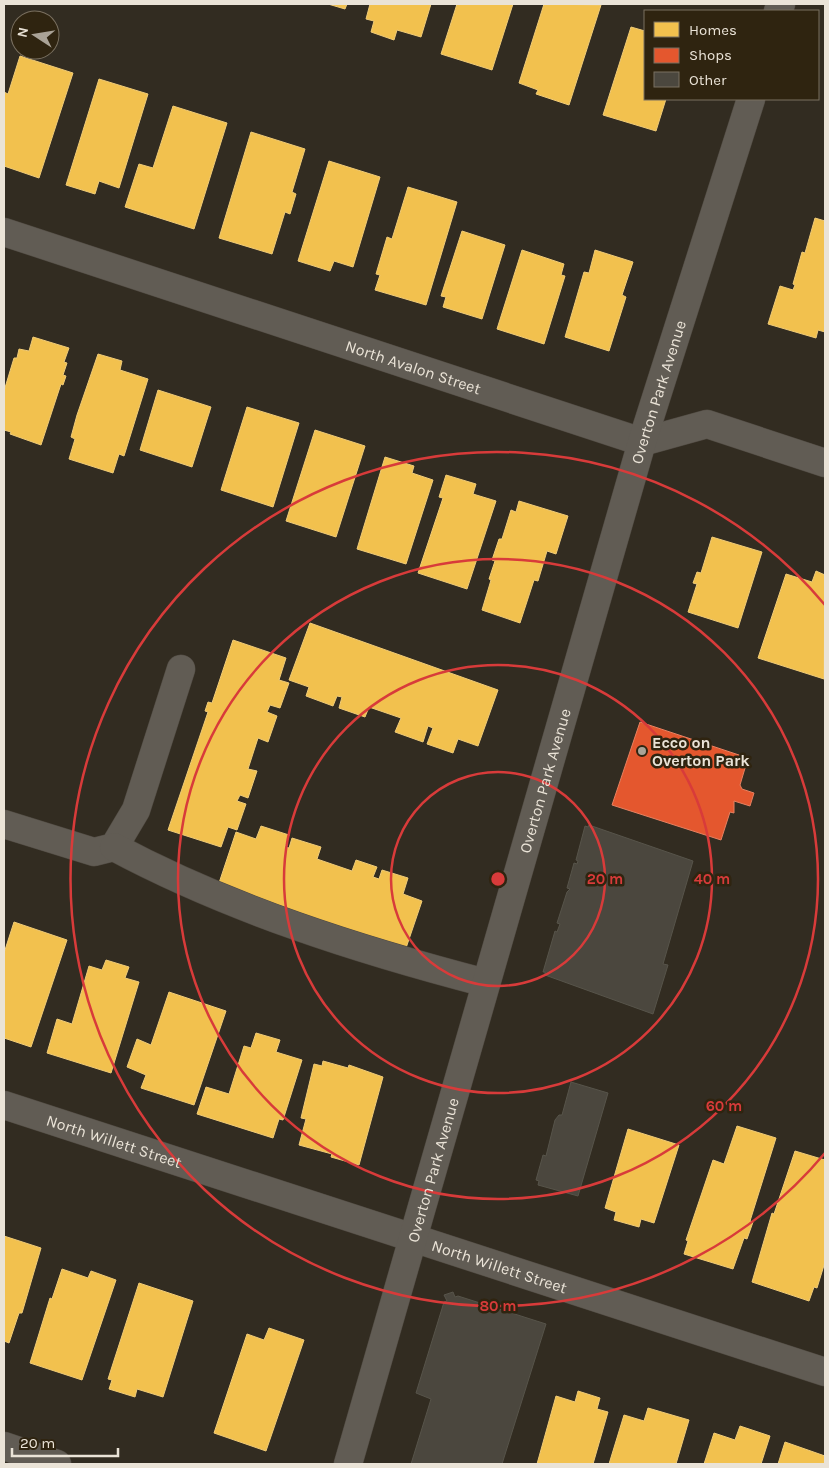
<svg xmlns="http://www.w3.org/2000/svg" width="829" height="1468" font-family="Karla,sans-serif">
  <rect width="100%" height="100%" fill="#322c21"/>
  <path fill="#f2c14e" stroke="#f0cb77" d="M 328,4 L 347,4 L 345,9 Z
    M 370,4 L 431,4 L 421,37 L 397,30 L 394,40 L 371,32 L 374,21 L 366,19 Z
    M 457,4 L 513,4 L 492,70 L 441,54 Z
    M 544,4 L 601,5 L 569,105 L 536,94 L 538,90 L 519,83 Z
    M 631,27 L 645,31 L 645,99 L 666,99 L 656,131 L 603,115 Z
    M 20,56 L 73,73 L 39,178 L 4,166 L 4,92 L 8,94 Z
    M 99,79 L 148,94 L 119,188 L 99,181 L 95,194 L 66,185 Z
    M 173,106 L 227,123 L 194,229 L 125,207 L 139,164 L 153,168 Z
    M 251,132 L 305,149 L 292,192 L 296,194 L 290,214 L 285,212 L 272,254 L 219,238 Z
    M 329,161 L 380,177 L 353,267 L 334,261 L 330,271 L 298,261 Z
    M 408,187 L 457,202 L 426,305 L 375,290 L 380,275 L 376,274 L 387,237 L 392,239 Z
    M 815,218 L 825,221 L 825,332 L 818,330 L 816,338 L 768,324 L 780,286 L 793,290 L 795,285 L 793,284 L 802,252 L 805,253 Z
    M 462,231 L 505,245 L 482,319 L 443,307 L 446,297 L 441,296 Z
    M 522,250 L 564,264 L 561,275 L 565,276 L 544,344 L 497,329 Z
    M 595,250 L 633,262 L 622,295 L 626,297 L 609,351 L 565,337 L 584,272 L 589,273 Z
    M 33,337 L 69,348 L 64,362 L 67,363 L 63,375 L 66,376 L 63,385 L 61,384 L 41,445 L 10,434 L 11,432 L 4,430 L 4,391 L 14,358 L 17,358 L 19,349 L 29,351 Z
    M 98,354 L 122,361 L 120,370 L 148,379 L 124,456 L 119,454 L 113,473 L 69,459 L 75,439 L 71,437 L 77,415 Z
    M 158,390 L 211,407 L 192,467 L 140,450 Z
    M 247,407 L 299,423 L 273,507 L 221,490 Z
    M 315,430 L 365,446 L 336,537 L 286,521 Z
    M 385,457 L 414,466 L 412,473 L 433,480 L 406,564 L 357,549 Z
    M 446,475 L 476,484 L 473,494 L 496,501 L 467,589 L 418,573 L 443,498 L 439,497 Z
    M 519,501 L 568,516 L 556,554 L 547,551 L 538,581 L 534,580 L 520,623 L 482,610 L 491,580 L 489,579 L 495,561 L 492,560 L 499,539 L 502,539 L 511,510 L 516,512 Z
    M 712,537 L 762,552 L 738,628 L 688,612 L 697,584 L 693,583 L 697,572 L 701,573 Z
    M 816,571 L 825,575 L 824,679 L 758,658 L 786,574 L 812,582 Z
    M 310,623 L 498,690 L 478,746 L 458,739 L 453,753 L 427,744 L 433,728 L 428,726 L 423,742 L 395,732 L 401,718 L 369,707 L 365,717 L 339,708 L 342,697 L 337,696 L 333,706 L 306,696 L 309,687 L 289,680 Z
    M 233,640 L 286,658 L 279,680 L 289,683 L 280,708 L 270,705 L 267,712 L 277,716 L 268,742 L 258,738 L 248,769 L 257,771 L 248,798 L 240,795 L 237,801 L 246,804 L 237,830 L 228,827 L 221,847 L 168,830 L 208,712 L 205,711 L 208,702 L 212,703 Z
    M 261,826 L 289,835 L 285,847 L 289,848 L 292,838 L 321,847 L 317,859 L 352,871 L 356,860 L 377,867 L 373,877 L 379,879 L 382,870 L 408,878 L 403,894 L 422,901 L 405,951 L 217,889 L 236,832 L 256,839 Z
    M 14,922 L 67,940 L 31,1047 L 4,1038 L 4,953 Z
    M 106,960 L 129,967 L 125,978 L 139,982 L 111,1073 L 47,1053 L 57,1019 L 72,1024 L 89,966 L 102,970 Z
    M 169,992 L 226,1011 L 194,1105 L 141,1088 L 146,1075 L 127,1067 L 137,1039 L 151,1045 Z
    M 256,1033 L 280,1040 L 276,1052 L 302,1060 L 283,1120 L 279,1119 L 273,1138 L 197,1114 L 206,1087 L 229,1094 L 244,1046 L 251,1048 Z
    M 323,1061 L 348,1068 L 349,1065 L 383,1077 L 359,1165 L 331,1157 L 332,1154 L 299,1145 L 306,1119 L 301,1118 L 314,1064 L 322,1066 Z
    M 737,1126 L 776,1138 L 750,1221 L 753,1222 L 747,1239 L 744,1238 L 733,1269 L 684,1254 L 688,1241 L 686,1240 L 713,1160 L 724,1164 Z
    M 628,1129 L 679,1145 L 654,1223 L 641,1219 L 639,1227 L 614,1220 L 616,1212 L 605,1208 Z
    M 795,1151 L 825,1160 L 825,1262 L 817,1288 L 814,1287 L 809,1301 L 752,1282 L 772,1213 L 774,1214 Z
    M 4,1236 L 41,1248 L 22,1313 L 19,1313 L 9,1343 L 4,1341 Z
    M 62,1269 L 88,1278 L 91,1271 L 116,1280 L 82,1380 L 30,1363 L 50,1298 L 52,1299 Z
    M 139,1283 L 193,1301 L 163,1397 L 137,1389 L 135,1397 L 109,1389 L 112,1380 L 108,1379 Z
    M 269,1328 L 304,1340 L 266,1451 L 214,1433 L 247,1334 L 264,1340 Z
    M 578,1391 L 600,1398 L 597,1409 L 608,1412 L 593,1464 L 537,1464 L 556,1396 L 575,1402 Z
    M 648,1408 L 689,1420 L 676,1464 L 609,1464 L 624,1415 L 644,1421 Z
    M 740,1426 L 770,1436 L 761,1464 L 704,1464 L 714,1433 L 735,1440 Z
    M 785,1442 L 825,1456 L 825,1464 L 778,1464 Z"/>
  <path fill="#e4572e" stroke="#e68161" d="M 640,722 L 748,758 L 740,785 L 742,789 L 754,793 L 750,806 L 734,801 L 734,813 L 730,812 L 721,840 L 612,805 Z"/>
  <path fill="#4b473e" stroke="#57544a" d="M 589,825 L 693,861 L 663,964 L 668,965 L 653,1014 L 545,975 L 545,972 L 543,972 L 555,931 L 557,932 L 560,924 L 557,923 L 567,892 L 570,889 L 567,888 L 574,863 L 577,864 L 578,861 L 576,860 L 585,826 L 588,827 Z
    M 571,1082 L 608,1093 L 578,1196 L 538,1185 L 539,1181 L 536,1180 L 543,1155 L 546,1156 L 555,1120 L 559,1115 L 562,1115 Z
    M 453,1292 L 455,1297 L 458,1296 L 546,1324 L 502,1464 L 411,1464 L 431,1399 L 416,1393 L 444,1302 L 447,1301 L 444,1295 Z"/>
  <g fill="none" stroke-linecap="round" stroke-linejoin="round">
    <g stroke="#4f4940" stroke-width="29">
      <g id="minor">
        <path d="M 778,11 L 781,4"/>
        <path id="s1" d="M 4,232 L 642,442 L 707,424 L 825,463"/>
        <path d="M 4,824 L 94,852 L 114,847 L 136,810 L 181,669"/>
        <path d="M 114,847 C 230,909 359,950 486,983"/>
        <path id="s2" d="M 4,1105 L 825,1372"/>
        <path d="M 4,1446 L 57,1464"/>
        <path id="s3" d="M 348,1464 L 642,442 L 751,99"/>
      </g>
    </g>
    <use href="#minor" stroke="#615c54" stroke-width="28"/>
  </g>
  <g fill="none" stroke="#d83b3a" stroke-width="2.5">
    <circle cx="498" cy="879" r="107"/>
    <circle cx="498" cy="879" r="214"/>
    <circle cx="498" cy="879" r="320"/>
    <path d="M825 1153A427 427 0 1 1 825 605"/>
  </g>
  <circle fill="#aaa397" stroke="#2f2410" stroke-width="2" cx="642" cy="751" r="5"/>
  <g text-anchor="middle" stroke-width="5" stroke-linejoin="round" paint-order="stroke">
    <g font-size="16" fill="#eae3d7" stroke="#2f2410">
      <text dy="6" stroke="none"><textPath href="#s1" startOffset="431">North Avalon Street</textPath></text>
      <text dy="6" stroke="none"><textPath href="#s3" startOffset="1116">Overton Park Avenue</textPath></text>
      <text dy="6" stroke="none"><textPath href="#s3" startOffset="711">Overton Park Avenue</textPath></text>
      <text dy="6" stroke="none"><textPath href="#s2" startOffset="116">North Willett Street</textPath></text>
      <text dy="6" stroke="none"><textPath href="#s3" startOffset="306">Overton Park Avenue</textPath></text>
      <text dy="6" stroke="none"><textPath href="#s2" startOffset="521">North Willett Street</textPath></text>
    </g>
    <g font-size="16" font-weight="bold" fill="#eae3d7" stroke="#2f2410" text-anchor="start">
      <text x="652" y="748">Ecco on<tspan x="652" dy="18">Overton Park</tspan></text>
    </g>
  </g>
  <circle cx="498" cy="879" r="8" fill="#d83b3a" stroke="#2f2410" stroke-width="2.5"/>
  <g font-size="15" text-anchor="middle" font-weight="bold" fill="#d83b3a" stroke="#2f2410" stroke-width="5" stroke-linejoin="round" paint-order="stroke">
    <text x="605" y="884">20 m</text>
    <text x="712" y="884">40 m</text>
    <text x="724" y="1111">60 m</text>
    <text x="498" y="1311">80 m</text>
  </g>
  <rect width="829" height="1468" fill="none" stroke="#eae3d7" stroke-width="10"/>
  <rect x="644" y="10" width="175" height="90" fill="#2f2410" stroke="#7a7060"/>
  <rect x="654" y="22" width="25" height="15" fill="#f2c14e" stroke="#7a7060"/>
  <text x="689" y="35" font-size="15" fill="#eae3d7">Homes</text>
  <rect x="654" y="48" width="25" height="15" fill="#e4572e" stroke="#7a7060"/>
  <text x="689" y="60" font-size="15" fill="#eae3d7">Shops</text>
  <rect x="654" y="72" width="25" height="15" fill="#4b473e" stroke="#7a7060"/>
  <text x="689" y="85" font-size="15" fill="#eae3d7">Other</text>
  <g transform="translate(35 35) rotate(282)"><circle r="24" fill="#2f2410" stroke="#7a7060"/>
  <path d="M0-4L9 19L0 12L-9 19Z" fill="#aaa397"/>
  <text y="-8" font-size="14" font-weight="bold" text-anchor="middle" fill="#eae3d7">N</text>
  </g>
  <path d="M12 1448v8h106v-8" fill="none" stroke="#eae3d7" stroke-width="2.5"/>
  <text x="20" y="1448" font-size="15" fill="#eae3d7" stroke="#2f2410" stroke-width="4" paint-order="stroke">20 m</text>
</svg>
